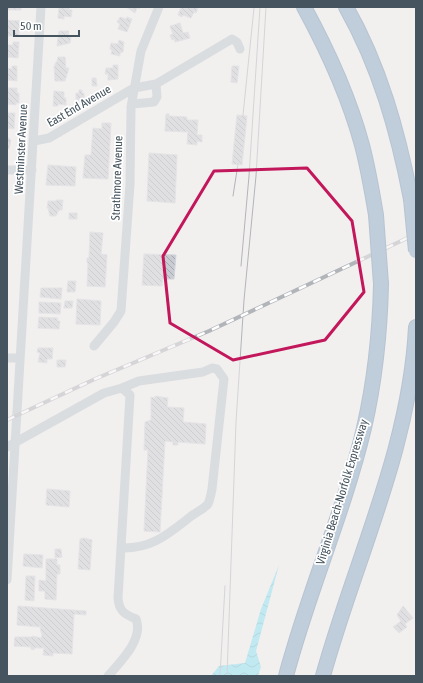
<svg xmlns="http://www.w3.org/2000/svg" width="423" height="683" font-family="'Asap Condensed',sans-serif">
  <defs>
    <pattern id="water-waves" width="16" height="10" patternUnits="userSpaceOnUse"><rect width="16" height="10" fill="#84e2f3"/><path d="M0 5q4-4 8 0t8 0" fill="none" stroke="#6ebac8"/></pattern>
    <pattern id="building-back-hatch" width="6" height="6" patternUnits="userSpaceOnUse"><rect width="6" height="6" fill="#c9ccd2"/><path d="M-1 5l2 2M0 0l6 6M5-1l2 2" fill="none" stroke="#a5a8ae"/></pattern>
  </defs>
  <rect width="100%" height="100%" fill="#f2efef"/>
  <path fill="url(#water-waves)" d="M 279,565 L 256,651 L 261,667 L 258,676 L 211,676 L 219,666 L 245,663 L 261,609 Z"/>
  <path fill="url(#building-back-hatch)" stroke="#d2d5db" d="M 7,7 L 21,7 L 21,10 L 7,10 Z
    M 59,7 L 69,7 L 69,10 L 72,10 L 71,17 L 64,16 L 64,19 L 58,18 Z
    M 126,7 L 141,7 L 139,9 L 137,8 L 135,13 Z
    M 181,7 L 196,7 L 198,8 L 196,13 L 194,12 L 191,18 L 183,15 L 182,17 L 178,15 Z
    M 120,17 L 126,19 L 127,17 L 132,19 L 127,32 L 118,29 L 120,24 L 117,22 Z
    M 7,20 L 20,21 L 19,24 L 22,24 L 22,29 L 19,29 L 19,36 L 7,36 Z
    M 180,23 L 183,33 L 188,32 L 190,38 L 175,42 L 174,39 L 172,40 L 170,35 L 173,34 L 170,26 Z
    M 59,31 L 69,31 L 68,37 L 71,37 L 70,43 L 57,46 Z
    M 119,40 L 124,42 L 123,52 L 120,53 L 120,56 L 111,54 L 112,50 L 110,49 L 111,43 L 118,44 Z
    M 13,42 L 19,42 L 18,58 L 8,57 L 7,45 L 13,45 Z
    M 58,57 L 65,57 L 66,68 L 69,68 L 65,81 L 55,81 L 54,67 L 56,62 L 57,62 Z
    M 113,65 L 118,65 L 118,79 L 108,80 L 108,74 L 105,74 L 106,68 L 113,68 Z
    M 12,66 L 17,66 L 17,81 L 7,80 L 7,68 L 12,69 Z
    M 232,66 L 239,66 L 237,83 L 231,82 Z
    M 92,78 L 96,78 L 97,86 L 92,86 Z
    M 7,88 L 17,88 L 17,93 L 19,93 L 19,103 L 16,103 L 16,105 L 7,104 Z
    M 79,90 L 82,90 L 82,93 L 84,93 L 84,101 L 76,101 L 76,93 L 79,93 Z
    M 54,91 L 64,92 L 64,98 L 66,98 L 66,105 L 58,104 L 58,106 L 53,106 Z
    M 7,113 L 15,113 L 14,129 L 7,128 Z
    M 166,114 L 169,114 L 169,116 L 187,117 L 187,120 L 198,120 L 197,135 L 202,135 L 202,142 L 197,141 L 197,145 L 187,144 L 188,132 L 165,131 Z
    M 237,115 L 247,116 L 242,165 L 232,164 Z
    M 102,123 L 111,123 L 108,179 L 83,178 L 85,155 L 91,155 L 93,128 L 102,129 Z
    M 7,137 L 11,140 L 9,149 L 7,149 Z
    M 149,153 L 177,155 L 175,203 L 147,201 Z
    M 48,165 L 76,167 L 75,186 L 46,185 Z
    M 56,200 L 63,200 L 62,210 L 59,210 L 56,216 L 50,216 L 48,208 L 47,208 L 48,201 L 56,201 Z
    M 69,213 L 77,213 L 77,219 L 69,219 Z
    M 90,232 L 103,233 L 101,254 L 107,255 L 105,287 L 87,286 L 88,263 L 87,263 L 87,258 L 89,258 Z
    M 144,254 L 176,255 L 174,279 L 163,279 L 162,286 L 142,285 Z
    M 68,281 L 76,281 L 75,292 L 67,292 Z
    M 41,288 L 62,288 L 61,299 L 40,297 Z
    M 77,299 L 101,301 L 100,325 L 76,324 Z
    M 65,301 L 73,301 L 72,308 L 64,308 Z
    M 39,302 L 61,303 L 60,314 L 39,313 Z
    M 39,317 L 58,318 L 57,321 L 60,321 L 59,329 L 38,328 Z
    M 38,348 L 53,348 L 52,359 L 47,359 L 47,363 L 38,362 L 40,353 L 37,352 Z
    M 57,360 L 66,360 L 65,367 L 57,367 Z
    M 155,396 L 168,398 L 167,407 L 184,408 L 183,422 L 206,424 L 205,444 L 178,442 L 178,445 L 173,445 L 173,442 L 165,441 L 160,532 L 144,531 L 148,450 L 144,450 L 145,422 L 151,420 L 151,397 L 155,398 Z
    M 47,489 L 70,491 L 69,507 L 46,505 Z
    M 84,538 L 92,540 L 90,570 L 78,569 L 80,539 Z
    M 55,549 L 61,549 L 62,557 L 55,558 Z
    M 24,554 L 43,555 L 42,568 L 23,566 Z
    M 46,559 L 57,559 L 57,565 L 60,565 L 60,574 L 57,574 L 56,600 L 45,599 L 45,591 L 39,591 L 39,580 L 46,581 Z
    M 26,576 L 35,576 L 34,601 L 25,600 Z
    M 18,606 L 86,611 L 86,615 L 74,614 L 72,654 L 53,653 L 53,656 L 43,655 L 44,648 L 34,648 L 34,650 L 31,649 L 31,647 L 14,646 L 15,637 L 32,637 L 32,636 L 41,638 L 42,636 L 40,627 L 17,625 Z
    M 403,606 L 413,618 L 405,624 L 407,627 L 399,633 L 393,627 L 401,621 L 397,615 Z"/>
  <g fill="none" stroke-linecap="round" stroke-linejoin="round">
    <g stroke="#6e90ae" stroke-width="16">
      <path id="highway" d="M 304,7 C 328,51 349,97 362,145 C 368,168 372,191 376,215
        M 346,7 C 380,67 398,132 411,199
        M 286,676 C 308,592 344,512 364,428 C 375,380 380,332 381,284
        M 323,676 C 355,560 410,449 416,327"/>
    </g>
    <path stroke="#bbc8cf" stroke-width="9" d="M 132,104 L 154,102 L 157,97 L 156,84
      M 34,141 L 49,138 L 134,88 L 156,84 L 232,39 L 237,42 L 240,49
      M 7,170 L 32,170
      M 94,346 L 114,322 L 121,311 L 130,184 L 131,107 L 141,51 L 159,7
      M 7,358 L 20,358
      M 7,447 L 104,393 L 122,388 L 130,395 L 118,598 C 119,611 124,614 136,619 C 144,639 121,661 108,676
      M 121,548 C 151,549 167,535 190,517 C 196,512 203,510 208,504 C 210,500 211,494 212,489 L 224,379 L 217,369 L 212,368 L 203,372 L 139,381 L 122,388
      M 7,580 L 41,7"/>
    <use href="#highway" stroke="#83a5c2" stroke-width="14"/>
    <path stroke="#b1b5ba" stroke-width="1" d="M 243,115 L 254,8
      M 233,196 L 238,164
      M 241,266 L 249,176 L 260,7
      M 220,676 L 225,586
      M 227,676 L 236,422 L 244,300 L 256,176 L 266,7"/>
    <g stroke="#b1b5ba" stroke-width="4">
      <path id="rail" d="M 7,420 L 95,379 L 209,331 L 416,234"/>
    </g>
    <use href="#rail" stroke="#fff" stroke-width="2.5" stroke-dasharray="8" stroke-linecap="butt"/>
    <g stroke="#6e90ae" stroke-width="16" stroke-linecap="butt">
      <path id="highway-bridge" d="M 411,199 L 416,251
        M 376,215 L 381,284"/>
    </g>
    <use href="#highway-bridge" stroke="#83a5c2" stroke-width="14"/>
  </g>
  <path d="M0 0H423V683H0ZM 307,168 L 352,221 L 364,292 L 325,340 L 233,360 L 170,323 L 163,256 L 214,171 Z" fill="#f2efef" fill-opacity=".55" fill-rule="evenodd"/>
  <path fill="none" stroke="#c2185b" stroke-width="3" stroke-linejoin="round" d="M 307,168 L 352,221 L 364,292 L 325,340 L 233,360 L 170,323 L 163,256 L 214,171 Z"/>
  <g text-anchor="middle" stroke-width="3.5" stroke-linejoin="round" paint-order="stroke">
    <g font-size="12" fill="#45545e" stroke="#fff">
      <text transform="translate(79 106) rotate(-30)" y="4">East End Avenue</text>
      <text transform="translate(21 149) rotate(-87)" y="4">Westminster Avenue</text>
      <text transform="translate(117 178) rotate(-88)" y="4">Strathmore Avenue</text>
      <text transform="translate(342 492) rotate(-73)" y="4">Virginia Beach-Norfolk Expressway</text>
    </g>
  </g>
  <rect width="423" height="683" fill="none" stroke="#45545e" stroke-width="16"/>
  <path d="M14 30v6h65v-6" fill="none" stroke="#45545e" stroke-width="2"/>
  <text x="20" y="30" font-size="12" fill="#45545e" stroke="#ffffff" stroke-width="3" paint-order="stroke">50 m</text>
</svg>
